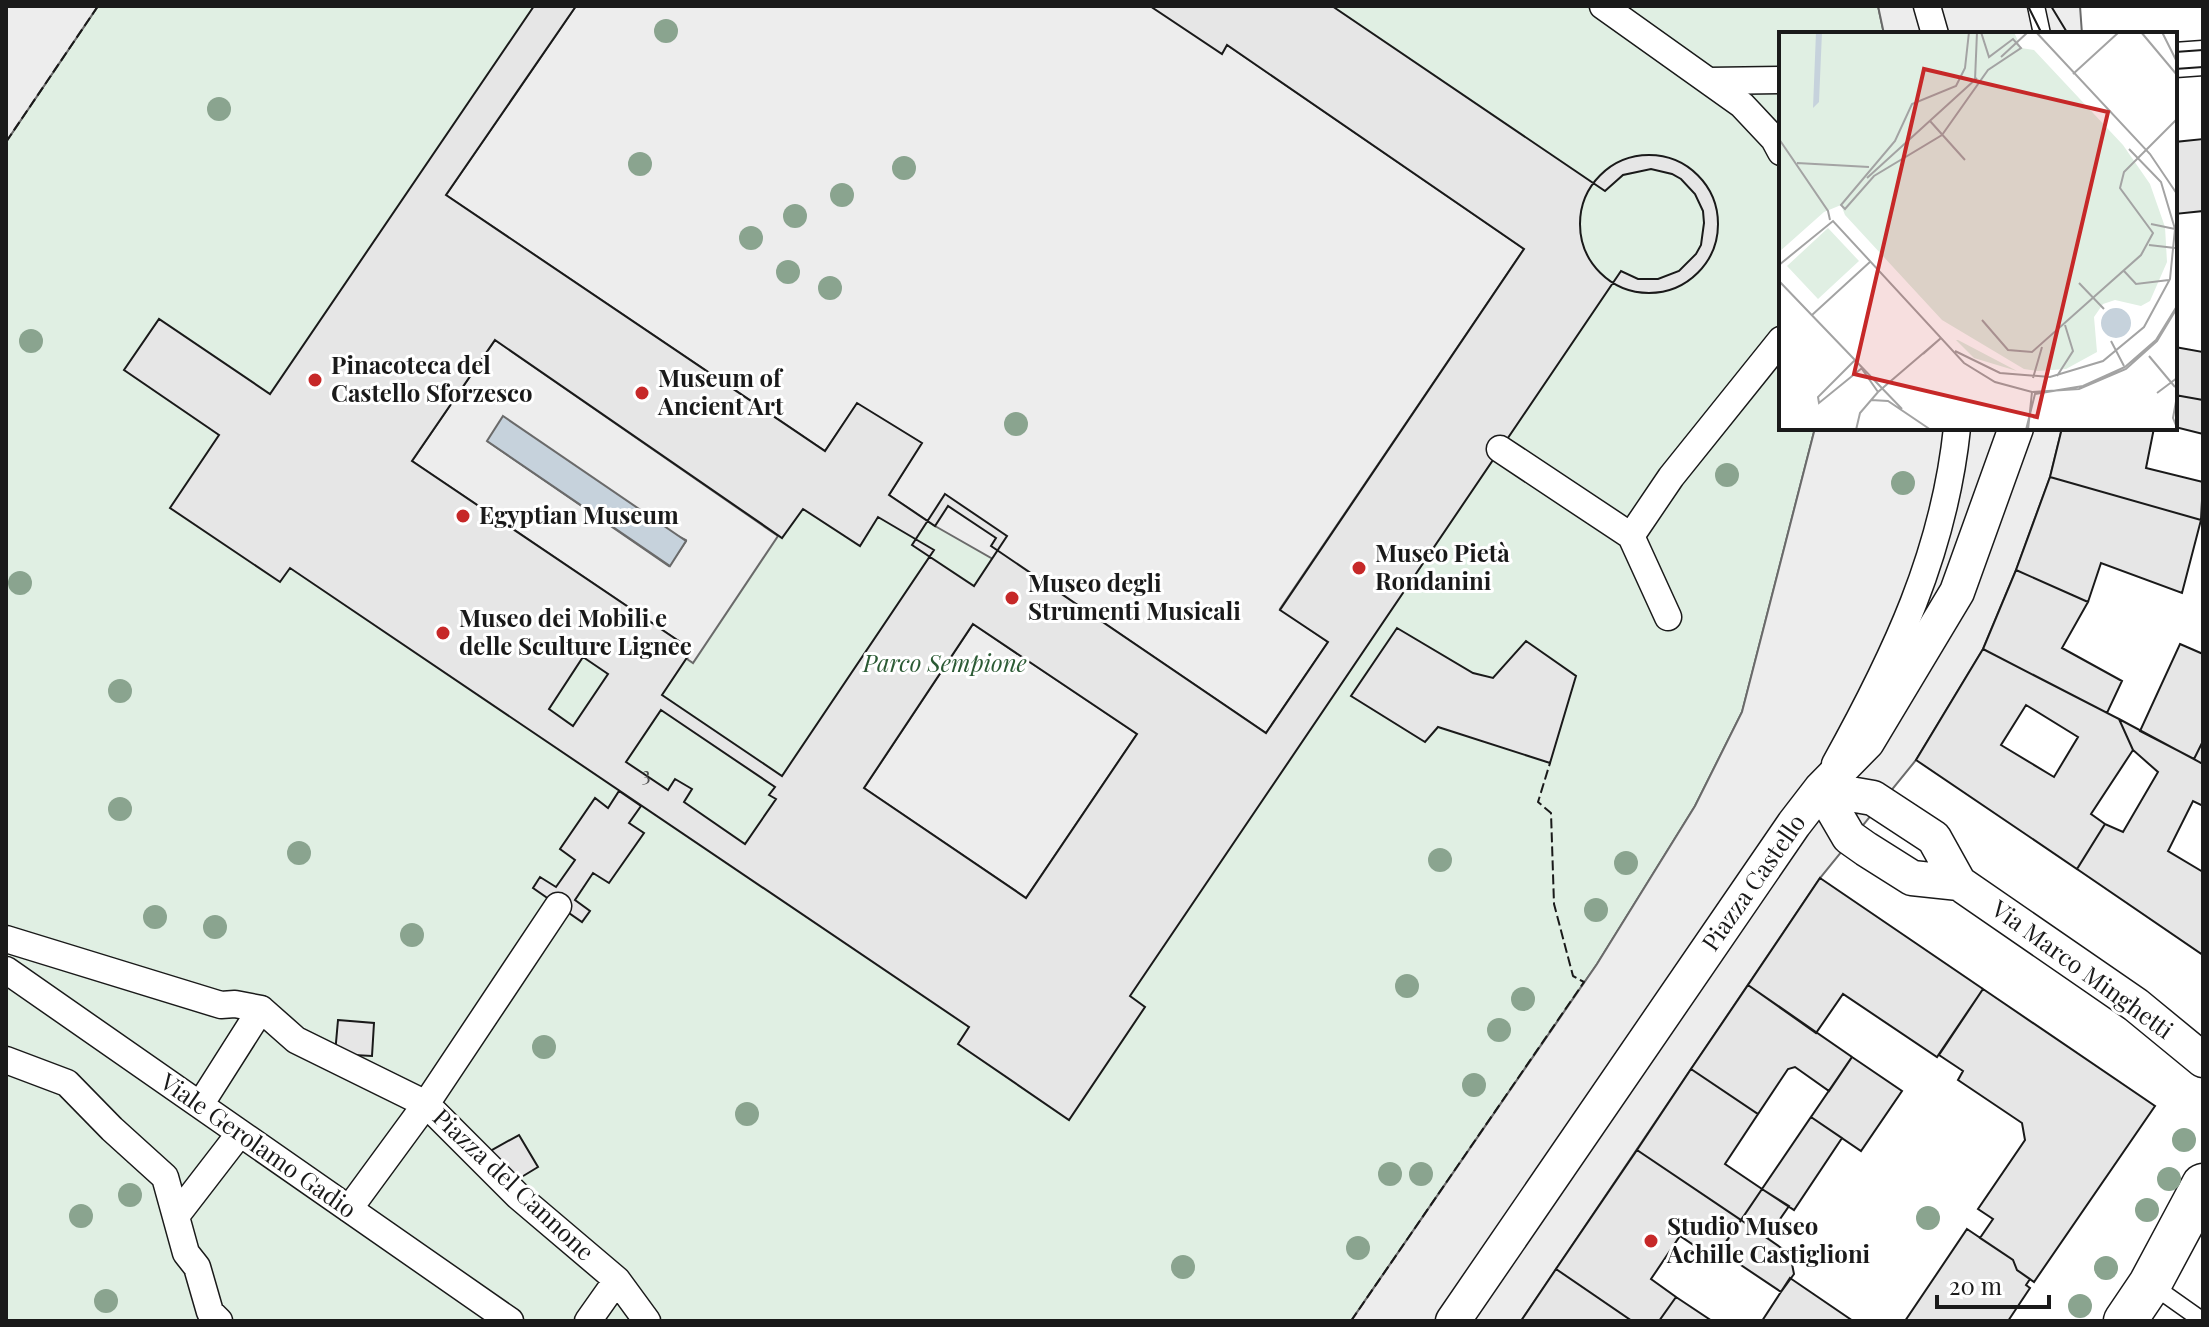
<svg xmlns="http://www.w3.org/2000/svg" width="2209" height="1327" font-family="'Playfair Display',serif">
  <rect width="100%" height="100%" fill="#fff"/>
  <path fill="#e0efe3" stroke="#6a6a6a" stroke-width="2" d="M 98,6 L 1878,6 L 1884,34 L 1781,34 L 1781,428 L 1815,428 L 1742,712 L 1695,806 L 1597,964 L 1351,1321 L 6,1321 L 6,142 Z"/>
  <path fill="#ededed" stroke="#6a6a6a" stroke-width="2" fill-rule="evenodd" d="M 6,6 L 98,6 L 6,142 Z
    M 576,6 L 1161,6 L 1220,40 L 1524,249 L 1280,609 L 1328,642 L 1266,733 L 1098,619 L 935,526 L 889,495 L 921,443 L 857,404 L 825,451 L 446,195 Z
    M 1878,6 L 2080,6 L 2082,34 L 1884,34 Z
    M 495,340 L 778,536 L 693,663 L 687,659 L 692,650 L 412,461 ZM 487,441 L 686,540 L 686,541 L 669,566 Z
    M 1815,428 L 2062,428 L 2050,477 L 2016,570 L 1983,649 L 1916,760 L 1820,878 L 1521,1321 L 1351,1321 L 1597,964 L 1695,806 L 1742,712 Z
    M 973,624 L 1137,734 L 1026,898 L 864,788 Z"/>
  <path fill="#c6d2dc" stroke="#6a6a6a" stroke-width="2" d="M 503,416 L 686,541 L 670,566 L 487,441 Z"/>
  <path fill="#e6e6e6" stroke="#1a1a1a" stroke-width="2" fill-rule="evenodd" d="M 534,6 L 576,6 L 446,195 L 825,451 L 857,403 L 922,443 L 889,495 L 935,526 L 948,506 L 996,538 L 991,546 L 1266,733 L 1328,642 L 1280,610 L 1524,249 L 1227,45 L 1222,54 L 1150,6 L 1332,6 L 1605,191 L 1623,175 L 1651,169 L 1672,174 L 1681,179 L 1695,194 L 1703,211 L 1704,223 L 1701,245 L 1696,254 L 1679,271 L 1658,279 L 1638,279 L 1621,271 L 1130,996 L 1145,1007 L 1069,1120 L 958,1044 L 969,1027 L 290,568 L 280,582 L 170,508 L 219,435 L 124,370 L 159,319 L 270,394 ZM 495,340 L 782,538 L 803,509 L 860,546 L 878,517 L 934,550 L 782,776 L 662,695 L 692,650 L 412,461 ZM 973,624 L 1137,734 L 1026,898 L 864,788 ZM 583,657 L 608,674 L 573,726 L 549,709 ZM 661,710 L 775,787 L 769,795 L 776,799 L 745,844 L 684,802 L 692,789 L 675,779 L 668,790 L 626,762 Z
    M 2203,139 L 2203,211 L 2175,214 L 2175,142 Z
    M1580 224a69 69 0 1 1 138 0a69 69 0 1 1-138 0Z
    M 2175,347 L 2203,352 L 2203,400 L 2175,395 Z
    M 2175,395 L 2203,400 L 2203,434 L 2175,427 Z
    M 2062,428 L 2154,428 L 2146,468 L 2203,482 L 2201,520 L 2050,477 Z
    M 2050,477 L 2201,520 L 2182,593 L 2101,563 L 2088,602 L 2016,570 Z
    M 945,494 L 1007,536 L 974,586 L 912,545 Z
    M 2016,570 L 2088,602 L 2062,648 L 2122,681 L 2107,713 L 1983,649 Z
    M 1397,628 L 1473,673 L 1493,678 L 1526,641 L 1576,676 L 1550,763 L 1438,727 L 1425,742 L 1351,696 Z
    M 2180,644 L 2203,654 L 2203,741 L 2194,759 L 2140,731 Z
    M 1983,649 L 2119,719 L 2133,750 L 2091,814 L 2105,824 L 2077,869 L 1916,760 ZM 2026,705 L 2078,737 L 2054,777 L 2001,745 Z
    M 2119,719 L 2203,764 L 2203,806 L 2193,801 L 2168,851 L 2203,872 L 2203,955 L 2077,869 L 2105,824 L 2123,832 L 2158,772 L 2133,750 Z
    M 2203,741 L 2203,764 L 2194,759 Z
    M 619,791 L 641,806 L 629,823 L 644,833 L 609,883 L 593,873 L 575,900 L 590,911 L 582,922 L 533,888 L 540,877 L 556,887 L 575,860 L 560,849 L 595,798 L 608,808 Z
    M 1820,878 L 1983,989 L 1937,1057 L 1843,994 L 1816,1033 L 1748,985 Z
    M 1748,985 L 1852,1057 L 1829,1091 L 1795,1067 L 1788,1069 L 1758,1114 L 1691,1069 Z
    M 1983,989 L 2155,1106 L 2034,1282 L 2017,1270 L 2013,1260 L 1980,1238 L 1993,1219 L 1978,1209 L 2025,1140 L 2022,1123 L 1958,1080 L 1963,1071 L 1939,1055 Z
    M 338,1020 L 374,1023 L 372,1056 L 335,1054 Z
    M 1852,1057 L 1902,1091 L 1861,1151 L 1811,1117 Z
    M 1691,1069 L 1758,1114 L 1725,1164 L 1762,1189 L 1741,1220 L 1637,1150 Z
    M 1811,1117 L 1842,1138 L 1794,1210 L 1762,1189 Z
    M 519,1135 L 538,1167 L 510,1184 L 490,1151 Z
    M 1637,1150 L 1741,1220 L 1714,1259 L 1680,1236 L 1651,1279 L 1676,1297 L 1659,1321 L 1632,1321 L 1556,1269 Z
    M 1762,1189 L 1789,1206 L 1767,1238 L 1741,1220 Z
    M 1741,1220 L 1790,1254 L 1794,1274 L 1781,1292 L 1720,1251 Z
    M 1967,1229 L 2013,1260 L 2017,1270 L 2030,1279 L 2026,1285 L 2030,1288 L 2008,1321 L 1905,1321 Z
    M 1556,1269 L 1632,1321 L 1521,1321 Z
    M 1790,1278 L 1853,1321 L 1762,1321 Z
    M 1676,1297 L 1712,1321 L 1659,1321 Z"/>
  <g fill="none" stroke-linecap="round" stroke-linejoin="round">
    <g stroke="#1a1a1a" stroke-width="19">
      <path id="service" d="M 2036,6 L 2042,34
        M 2152,1285 L 2203,1321"/>
    </g>
    <g stroke="#1a1a1a" stroke-width="29">
      <path id="pedestrian" d="M 1603,6 L 1742,105 L 1774,139 L 1781,152
        M 1927,6 L 1935,34
        M 1709,81 L 1781,80
        M 1500,449 L 1631,536
        M 1631,536 L 1671,477 L 1781,340
        M 1631,536 L 1668,617
        M 1835,764 C 1895,656 1944,553 1957,428
        M 6,939 L 221,1005 L 235,1004 L 261,1009 L 296,1040 L 426,1104 L 518,1196 L 617,1280 L 647,1321
        M 6,970 L 510,1321
        M 6,1060 L 67,1083 L 112,1129 L 165,1177 L 186,1253 L 197,1267 L 210,1312 L 219,1321
        M 200,1105 L 261,1009
        M 349,1209 L 426,1104 L 558,906
        M 176,1216 L 240,1133
        M 588,1321 L 617,1280"/>
    </g>
    <g stroke="#1a1a1a" stroke-width="37">
      <path id="minor" d="M 2175,60 L 2203,58
        M 1821,789 L 1873,798 L 1934,838 L 1959,883 L 2136,1005 L 2203,1060
        M 1821,789 L 1849,837 L 1866,849 L 1912,878 L 1959,883
        M 1453,1321 L 1794,824 L 1821,789 L 1867,742 L 1957,592 L 2016,428"/>
    </g>
    <g stroke="#1a1a1a" stroke-width="45">
      <path id="tertiary" d="M 2125,1321 L 2150,1284 L 2203,1185"/>
    </g>
    <use href="#service" stroke="#fff" stroke-width="16"/>
    <use href="#pedestrian" stroke="#fff" stroke-width="26"/>
    <use href="#minor" stroke="#fff" stroke-width="34"/>
    <use href="#tertiary" stroke="#fff" stroke-width="42"/>
    <path stroke="#1a1a1a" stroke-width="2" d="M 2028,6 L 2042,34
      M 2051,6 L 2068,34
      M 2175,52 L 2203,50
      M 2175,69 L 2203,67"/>
    <path stroke="#1a1a1a" stroke-width="2" stroke-dasharray="10 4" stroke-linecap="butt" d="M 6,142 L 98,6
      M 1351,1321 L 1584,982 L 1573,976 L 1554,904 L 1551,813 L 1538,802 L 1550,763"/>
  </g>
  <g fill="#8aa48f">
    <circle cx="666" cy="31" r="12"/>
    <circle cx="219" cy="109" r="12"/>
    <circle cx="640" cy="164" r="12"/>
    <circle cx="904" cy="168" r="12"/>
    <circle cx="842" cy="195" r="12"/>
    <circle cx="795" cy="216" r="12"/>
    <circle cx="751" cy="238" r="12"/>
    <circle cx="788" cy="272" r="12"/>
    <circle cx="830" cy="288" r="12"/>
    <circle cx="31" cy="341" r="12"/>
    <circle cx="1016" cy="424" r="12"/>
    <circle cx="1727" cy="475" r="12"/>
    <circle cx="1903" cy="483" r="12"/>
    <circle cx="20" cy="583" r="12"/>
    <circle cx="120" cy="691" r="12"/>
    <circle cx="120" cy="809" r="12"/>
    <circle cx="299" cy="853" r="12"/>
    <circle cx="1440" cy="860" r="12"/>
    <circle cx="1626" cy="863" r="12"/>
    <circle cx="1596" cy="910" r="12"/>
    <circle cx="155" cy="917" r="12"/>
    <circle cx="215" cy="927" r="12"/>
    <circle cx="412" cy="935" r="12"/>
    <circle cx="1407" cy="986" r="12"/>
    <circle cx="1523" cy="999" r="12"/>
    <circle cx="1499" cy="1030" r="12"/>
    <circle cx="544" cy="1047" r="12"/>
    <circle cx="1474" cy="1085" r="12"/>
    <circle cx="747" cy="1114" r="12"/>
    <circle cx="2184" cy="1140" r="12"/>
    <circle cx="1390" cy="1174" r="12"/>
    <circle cx="1421" cy="1174" r="12"/>
    <circle cx="2169" cy="1179" r="12"/>
    <circle cx="130" cy="1195" r="12"/>
    <circle cx="2147" cy="1210" r="12"/>
    <circle cx="81" cy="1216" r="12"/>
    <circle cx="1928" cy="1218" r="12"/>
    <circle cx="1358" cy="1248" r="12"/>
    <circle cx="1183" cy="1267" r="12"/>
    <circle cx="2106" cy="1268" r="12"/>
    <circle cx="106" cy="1301" r="12"/>
    <circle cx="2080" cy="1306" r="12"/>
  </g>
  <g fill="#c62828" stroke="#fff" stroke-width="3">
    <circle cx="315" cy="380" r="8"/>
    <circle cx="642" cy="393" r="8"/>
    <circle cx="463" cy="516" r="8"/>
    <circle cx="1359" cy="568" r="8"/>
    <circle cx="1012" cy="598" r="8"/>
    <circle cx="443" cy="633" r="8"/>
    <circle cx="1651" cy="1241" r="8"/>
  </g>
  <g text-anchor="middle" stroke-width="6" stroke-linejoin="round" paint-order="stroke">
    <g font-size="20" fill="#4d4d4d">
      <text x="646" y="782">3</text>
    </g>
    <g font-size="24" font-weight="bold" fill="#1a1a1a" stroke="#fff" text-anchor="start">
      <text x="331" y="374">Pinacoteca del<tspan x="331" dy="28">Castello Sforzesco</tspan></text>
      <text x="658" y="387">Museum of<tspan x="658" dy="28">Ancient Art</tspan></text>
      <text x="479" y="524">Egyptian Museum</text>
      <text x="1375" y="562">Museo Pietà<tspan x="1375" dy="28">Rondanini</tspan></text>
      <text x="1028" y="592">Museo degli<tspan x="1028" dy="28">Strumenti Musicali</tspan></text>
      <text x="459" y="627">Museo dei Mobili e<tspan x="459" dy="28">delle Sculture Lignee</tspan></text>
      <text x="1667" y="1235">Studio Museo<tspan x="1667" dy="28">Achille Castiglioni</tspan></text>
    </g>
    <g font-size="24" font-style="italic" fill="#2b5a34" stroke="#fff">
      <text x="945" y="672">Parco Sempione</text>
    </g>
    <g font-size="24" fill="#1a1a1a" stroke="#fff">
      <text transform="translate(1754 883) rotate(-55)" y="8">Piazza Castello</text>
      <text transform="translate(2082 970) rotate(36)" y="8">Via Marco Minghetti</text>
      <text transform="translate(258 1146) rotate(35)" y="8">Viale Gerolamo Gadio</text>
      <text transform="translate(513 1185) rotate(43)" y="8">Piazza del Cannone</text>
    </g>
  </g>
  <g transform="translate(1779 32)">
    <rect width="398" height="398" fill="#fff"/>
    <path d="M 0,0 L 235,0 L 242,16 L 255,18 L 344,113 L 371,152 L 386,195 L 388,230 L 371,269 L 362,274 L 336,268 L 324,272 L 315,285 L 318,320 L 287,337 L 259,339 L 245,337 L 163,288 L 66,183 L 62,173 L 45,180 L 0,220 ZM 49,196 L 80,229 L 39,267 L 8,234 ZM 177,308 L 179,308 L 238,339 L 195,326 Z" fill="#e0efe3"/>
    <path d="M 37,0 L 43,0 L 40,70 L 34,76 ZM322 291a15 15 0 1 1 30 0a15 15 0 1 1-30 0Z" fill="#c6d2dc"/>
    <path fill="none" stroke="#a3a3a3" stroke-width="2" d="M 190,0 L 186,36 L 177,54 L 133,72 L 116,109 L 62,173 L 66,177 L 95,144 L 163,103 L 209,38 L 242,16 L 234,7 L 210,25 L 202,0M 257,0 L 371,122 L 398,162M 362,0 L 398,43M 383,0 L 398,30M 222,25 L 249,0M 294,42 L 340,0M 196,48 L 198,0M 151,89 L 186,128M 0,107 L 49,179 L 51,188M 18,131 L 90,135M 88,146 L 198,46M 372,192 L 396,197M 370,213 L 396,216M 0,233 L 54,189 L 185,331 L 216,350 L 253,360 L 300,357 L 347,337 L 378,309 L 398,276M 345,239 L 357,252 L 390,248M 0,249 L 123,377M 300,251 L 325,277M 33,283 L 92,229M 203,288 L 229,318 L 253,320 L 362,223 L 374,201 L 341,156 L 345,140 L 398,87M 332,309 L 345,334M 176,319 L 221,341 L 271,345 L 324,329 L 365,295 L 391,247 L 396,197 L 382,150 L 350,117M 144,322 L 162,306M 370,324 L 396,355M 76,328 L 39,365 L 40,371 L 83,336M 83,337 L 99,360M 278,344 L 294,319 L 286,293M 254,346 L 263,315M 378,361 L 398,346M 398,364 L 394,386 L 398,396M 92,368 L 109,369 L 152,398M 66,398 L 146,398M 77,398 L 81,381 L 99,360 L 162,306M 247,398 L 256,362 L 304,354 L 346,335 L 377,308 L 398,274M 249,398 L 253,360"/>
    <path fill="#c62828" fill-opacity="0.15" stroke="#c62828" stroke-width="4" d="M 145,37 L 329,80 L 258,385 L 75,342 Z"/>
    <rect width="398" height="398" fill="none" stroke="#1a1a1a" stroke-width="4"/>
  </g>
  <rect width="2209" height="1327" fill="none" stroke="#1a1a1a" stroke-width="16"/>
  <path d="M1937 1295v12h112v-12" fill="none" stroke="#1a1a1a" stroke-width="4"/>
  <text x="1949" y="1295" font-size="24" fill="#1a1a1a" stroke="#ffffff" stroke-width="6" paint-order="stroke">20 m</text>
</svg>
